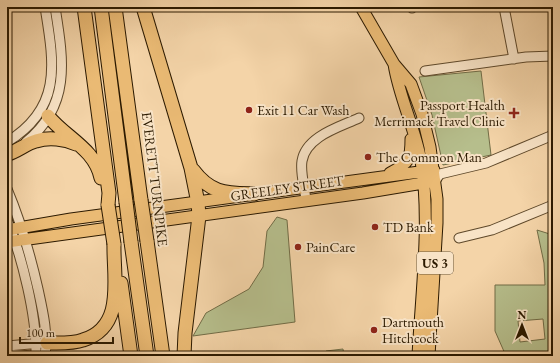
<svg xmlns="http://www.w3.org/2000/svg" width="560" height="363" font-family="'EB Garamond',serif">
  <rect width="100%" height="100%" fill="#f4d4a8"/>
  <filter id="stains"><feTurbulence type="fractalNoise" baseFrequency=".005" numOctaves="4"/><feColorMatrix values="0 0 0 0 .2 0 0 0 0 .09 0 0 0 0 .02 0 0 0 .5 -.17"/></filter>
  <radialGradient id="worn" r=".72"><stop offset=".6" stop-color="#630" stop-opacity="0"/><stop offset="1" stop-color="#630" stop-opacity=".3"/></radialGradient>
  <path fill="#b6be8c" stroke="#716c46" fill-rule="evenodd" d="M 481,71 L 491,155 L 443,165 L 432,115 L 419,77 Z
    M 277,217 L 287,220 L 295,322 L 193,336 L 206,313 L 249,289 L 263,267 L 267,231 Z
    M 537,230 L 553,235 L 553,356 L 506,356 L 495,331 L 495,285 L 545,285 L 544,263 ZM 543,319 L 545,339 L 520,342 L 518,321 Z
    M 343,349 L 344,356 L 327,356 L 326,351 Z"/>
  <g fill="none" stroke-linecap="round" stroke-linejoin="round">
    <g stroke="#5e482a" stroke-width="11">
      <path id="minor" d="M 504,7 L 514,59
        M 412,8 L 413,7
        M 425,71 L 526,57 L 553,56
        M 7,142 C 63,108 54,63 45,7
        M 26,142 C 72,105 63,58 55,7
        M 435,181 L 440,174 L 486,163 L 553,135
        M 7,189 C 21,222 30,254 38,289 C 43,312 48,333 45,356
        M 306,201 C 305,188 300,173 302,161 C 306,136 340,127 359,118
        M 7,220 C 22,256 37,317 36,356
        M 459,238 L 492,230 L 553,205
        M 7,346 L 41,343
        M 7,354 L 32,356"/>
    </g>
    <g stroke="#2c1a00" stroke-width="13">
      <path id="major" d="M 361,7 L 394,64 L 411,84 L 422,114 L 430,147 L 437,199 L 437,223 L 429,356
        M 394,64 C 399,97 415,128 421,161 C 431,220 421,296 418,356
        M 390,173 C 409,163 411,160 411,139
        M 7,230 L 71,219 L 434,170
        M 7,242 L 363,193 L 435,181"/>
    </g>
    <g stroke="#2c1a00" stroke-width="15">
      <path id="highway" d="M 84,7 L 109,193 L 108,205
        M 101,7 L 126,202
        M 115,7 L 141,200
        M 143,7 L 191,168 L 198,203 L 199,216 L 185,333 L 184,356
        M 48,116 C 66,138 95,149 101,178
        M 8,154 C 18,151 27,143 36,141 C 49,137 65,139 76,144
        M 193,170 C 211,194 226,193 254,194
        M 147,241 L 163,356
        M 131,242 L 147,356
        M 121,283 L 131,356
        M 47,343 C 59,343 72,344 83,340 C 126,327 113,277 114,244"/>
    </g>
    <use href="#minor" stroke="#f8e3c6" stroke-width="9"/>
    <use href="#major" stroke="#eaba74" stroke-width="11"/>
    <use href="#highway" stroke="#eaba74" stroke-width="13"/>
    <g stroke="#2c1a00" stroke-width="15" stroke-linecap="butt">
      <path id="highway-bridge" d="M 141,200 L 147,241
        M 126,202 L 131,242
        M 108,205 L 114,244"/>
    </g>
    <use href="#highway-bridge" stroke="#eaba74" stroke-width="13"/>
  </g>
  <g fill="#8f2418" stroke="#f8e3c6" stroke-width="1.5">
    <circle cx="249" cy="110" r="4"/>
    <path d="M512 107h4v4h4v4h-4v4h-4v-4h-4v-4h4z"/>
    <circle cx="368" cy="157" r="4"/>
    <circle cx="375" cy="227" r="4"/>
    <circle cx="298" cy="247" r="4"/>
    <circle cx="374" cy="330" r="4"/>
  </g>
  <g text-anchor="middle" stroke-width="4" stroke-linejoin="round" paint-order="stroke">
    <rect fill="#f8e3c6" stroke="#69563b" stroke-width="1" x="417" y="252" width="36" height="22" rx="3"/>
    <g font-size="13" font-weight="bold" fill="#2c1a00">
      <text x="435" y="268">US 3</text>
    </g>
    <g font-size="14" fill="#2c1a00" stroke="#f8e3c6" text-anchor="start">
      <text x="505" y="110" text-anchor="end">Passport Health<tspan x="505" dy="16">Merrimack Travel Clinic</tspan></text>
      <text x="257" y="115">Exit 11 Car Wash</text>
      <text x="376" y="162">The Common Man</text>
      <text x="383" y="232">TD Bank</text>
      <text x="306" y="252">PainCare</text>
      <text x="382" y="327">Dartmouth<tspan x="382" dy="16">Hitchcock</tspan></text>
    </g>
    <g font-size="14" fill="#2c1a00" stroke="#f8e3c6">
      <text transform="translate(155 179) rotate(83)" y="5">EVERETT TURNPIKE</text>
      <text transform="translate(287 188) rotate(-8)" y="5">GREELEY STREET</text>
    </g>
  </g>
  <rect width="560" height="363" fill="none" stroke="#f4d4a8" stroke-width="24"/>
  <rect x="8" y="8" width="544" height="347" fill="none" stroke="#2c1a00" stroke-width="2"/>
  <rect x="12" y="12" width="536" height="339" fill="none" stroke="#2c1a00"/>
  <g transform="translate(522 325)" stroke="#f8e3c6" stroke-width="3" paint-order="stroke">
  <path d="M0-3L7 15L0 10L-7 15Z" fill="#2c1a00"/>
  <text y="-6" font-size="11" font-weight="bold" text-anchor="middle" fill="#2c1a00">N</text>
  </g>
  <path d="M20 337v6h93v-6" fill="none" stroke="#2c1a00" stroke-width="2"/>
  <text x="26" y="337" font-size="12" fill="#2c1a00" stroke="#f8e3c6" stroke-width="3" paint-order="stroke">100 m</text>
  <rect width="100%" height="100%" filter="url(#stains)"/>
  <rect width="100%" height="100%" fill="url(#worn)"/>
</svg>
